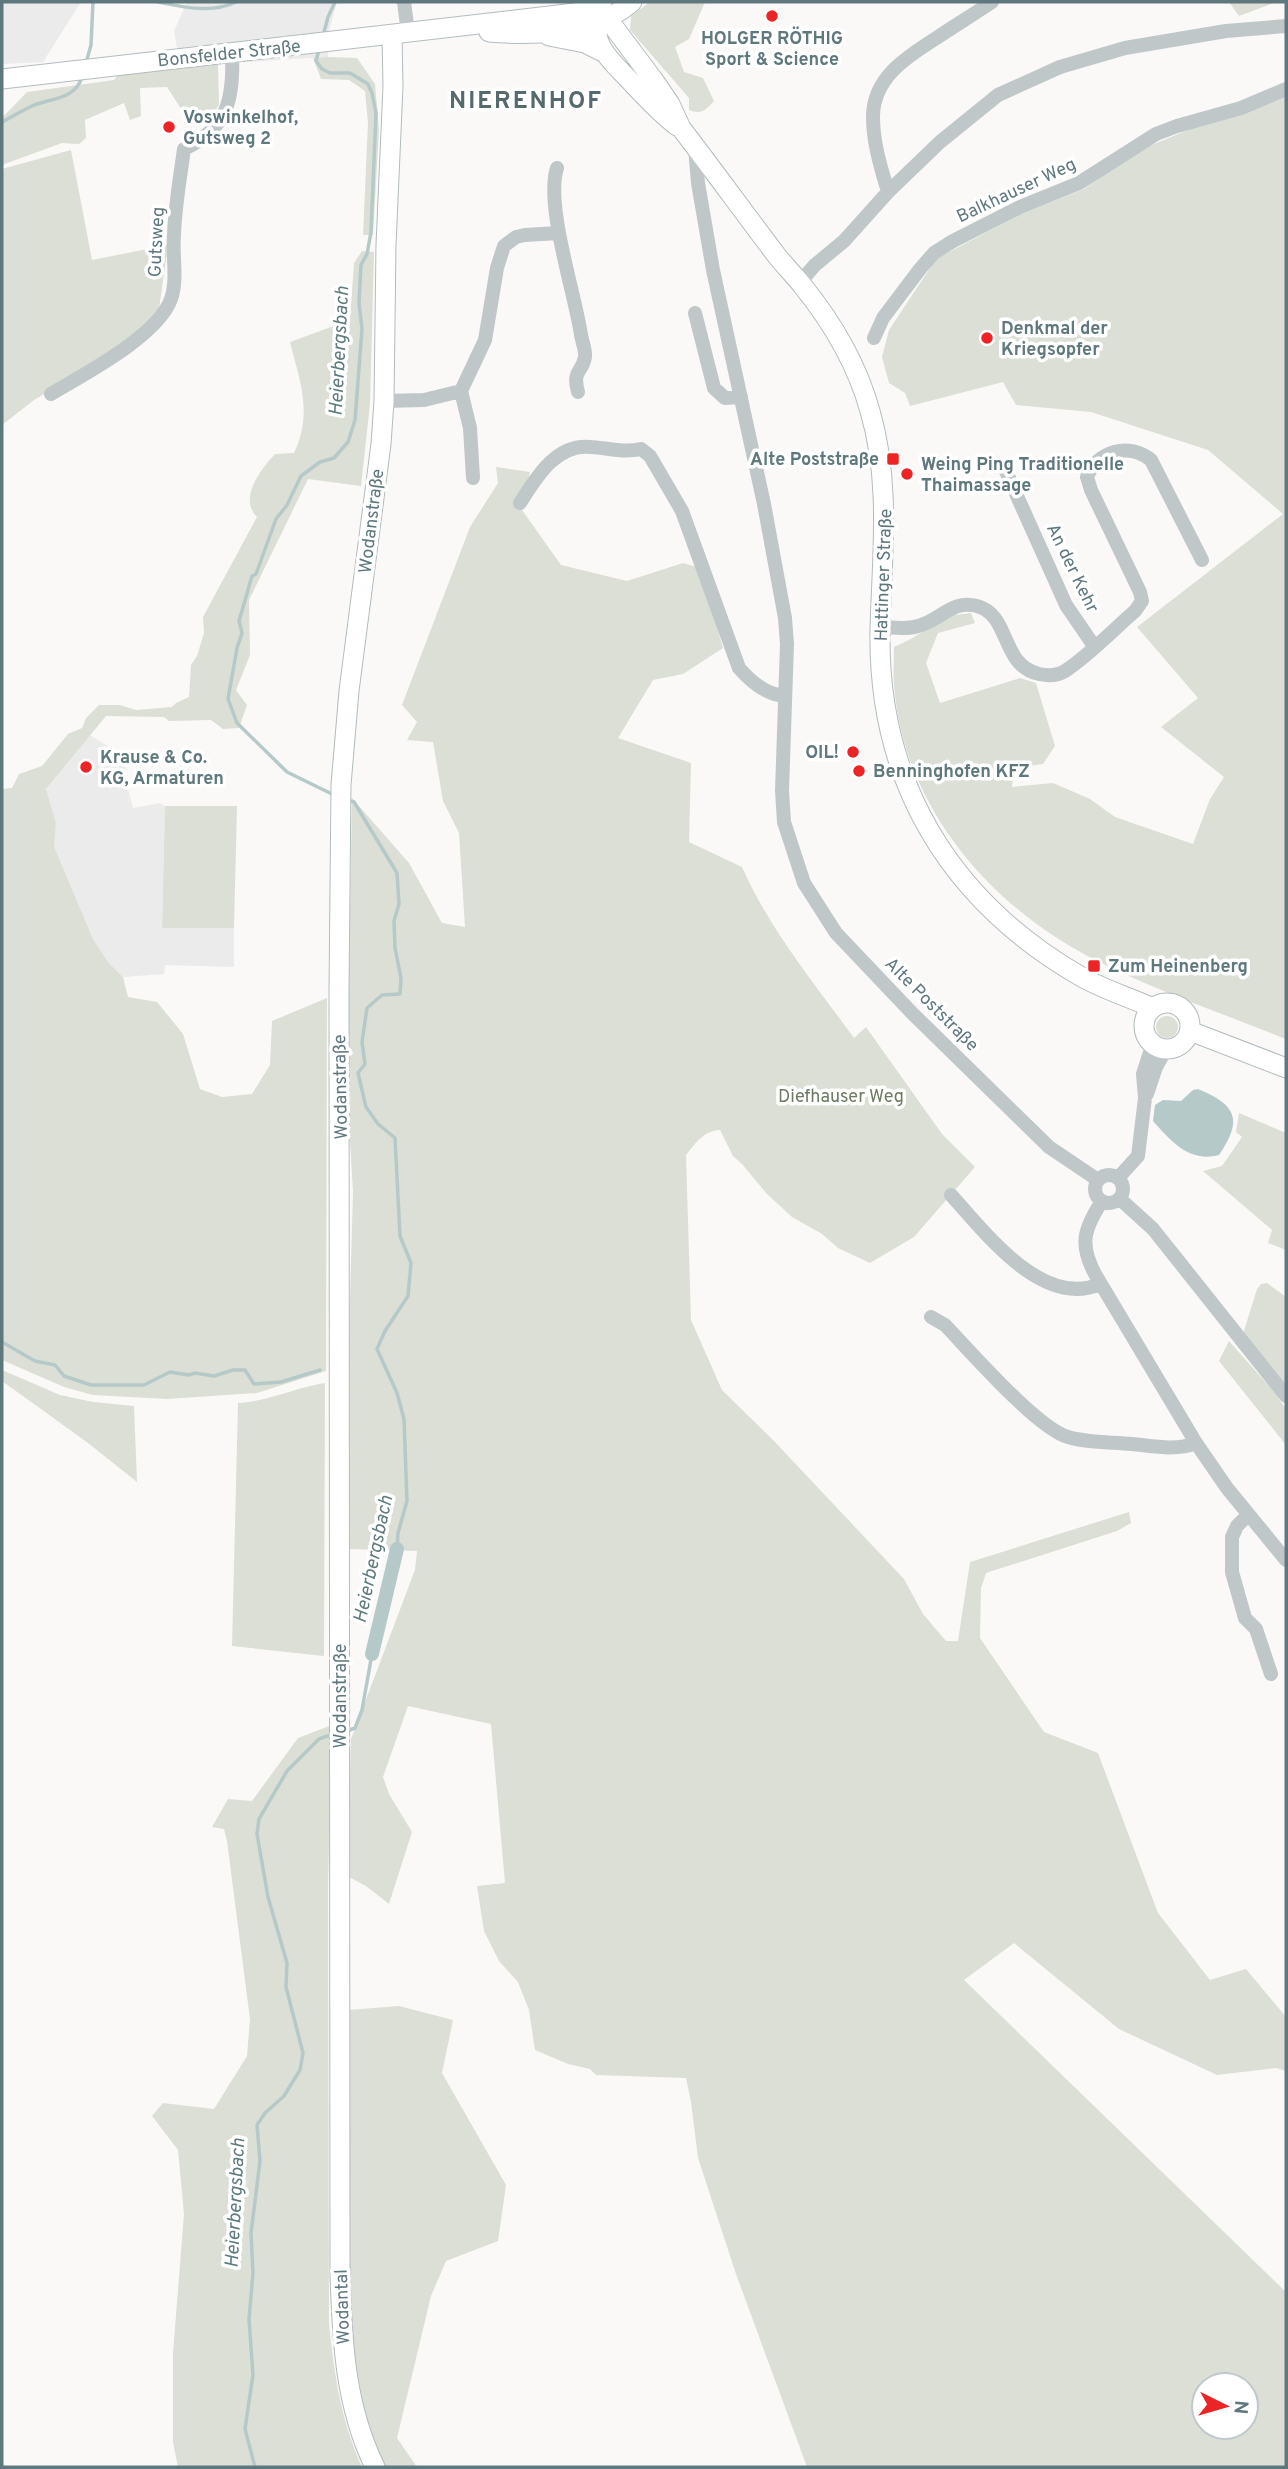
<svg xmlns="http://www.w3.org/2000/svg" width="1288" height="2469" font-family="Overpass,sans-serif">
  <rect width="100%" height="100%" fill="#faf9f7"/>
  <path fill="#eaebea" d="M 2,2 L 81,2 L 43,62 L 2,64 Z
    M 187,2 L 337,2 L 329,31 L 328,57 L 180,66 L 174,31 Z
    M 90,735 L 126,758 L 125,778 L 133,808 L 160,803 L 165,806 L 162,928 L 234,928 L 234,967 L 165,965 L 164,974 L 123,977 L 108,962 L 93,939 L 53,847 L 56,823 L 46,789 Z"/>
  <path fill="#dbdfd6" fill-rule="evenodd" d="M 650,2 L 705,2 L 689,39 L 675,47 L 684,72 L 703,78 L 714,101 C 706,110 701,115 689,110 L 689,98 L 630,30 L 631,16 Z
    M 1229,2 L 1277,2 L 1239,16 Z
    M 328,57 L 357,58 L 375,84 L 379,130 L 373,235 L 363,235 L 368,123 L 365,91 L 349,80 L 321,79 L 313,58 Z
    M 218,64 L 219,105 L 208,121 L 187,118 L 167,87 L 140,88 L 141,116 L 130,120 L 124,103 L 85,120 L 86,138 L 79,144 L 62,143 L 2,165 L 2,118 L 27,92 L 114,80 L 119,73 Z
    M 1286,89 L 1286,1039 C 1224,1014 1159,992 1099,962 C 992,909 903,808 894,684 C 893,672 894,659 894,647 L 911,639 L 946,616 L 971,613 L 975,623 L 938,633 L 926,663 L 940,703 L 1020,678 L 1036,683 L 1055,746 L 1043,764 L 1014,768 L 1012,787 L 1053,783 L 1090,799 L 1115,817 L 1193,844 L 1210,799 L 1224,777 L 1161,727 L 1198,698 L 1137,627 L 1283,514 L 1208,450 L 1091,412 L 1016,405 L 1003,382 L 910,406 L 905,393 L 889,383 L 882,357 L 889,330 L 936,259 L 1021,214 L 1084,189 L 1140,150 Z
    M 71,150 L 92,260 L 168,245 L 159,309 L 162,312 L 109,356 L 34,400 L 2,425 L 2,169 Z
    M 362,251 L 374,252 L 370,404 L 361,486 L 308,479 L 249,600 L 250,655 L 236,690 L 247,705 L 239,728 L 223,729 L 211,720 L 169,721 L 164,717 L 106,716 L 46,789 L 56,823 L 54,847 L 93,939 L 108,962 L 123,977 L 128,997 L 157,1002 L 183,1034 L 200,1089 L 222,1097 L 252,1094 L 270,1065 L 272,1021 L 327,998 L 326,1371 L 257,1393 L 167,1399 L 93,1395 L 64,1387 L 2,1360 L 2,789 L 12,788 L 19,774 L 42,766 L 68,734 L 82,728 L 86,718 L 99,705 L 120,705 L 136,710 L 172,707 L 176,703 L 189,697 L 191,665 L 197,656 L 204,633 L 203,617 L 257,517 C 238,498 261,469 275,454 L 294,453 C 313,413 300,382 290,342 L 350,320 L 354,263 Z
    M 496,467 L 530,472 L 522,510 L 561,565 L 627,581 L 683,563 L 700,568 L 723,648 L 683,674 L 653,680 L 618,738 L 691,763 L 689,842 L 742,867 C 770,930 814,983 854,1038 L 866,1027 L 942,1134 L 975,1167 L 914,1237 L 870,1263 L 838,1248 L 822,1234 L 792,1217 L 767,1194 L 742,1164 L 733,1156 L 720,1130 C 703,1131 696,1143 686,1155 L 691,1320 L 722,1390 L 773,1440 L 904,1579 L 923,1614 L 946,1641 L 958,1641 L 970,1562 L 1129,1512 L 1131,1523 L 1117,1531 L 986,1573 L 981,1588 L 980,1638 L 1044,1732 L 1098,1753 L 1158,1913 L 1210,1980 L 1246,1969 L 1286,2017 L 1286,2071 L 1276,2068 L 1217,2075 L 1119,2029 L 1014,1943 L 964,1980 L 1286,2292 L 1286,2467 L 807,2467 L 736,2274 L 698,2158 L 691,2102 L 686,2078 L 596,2075 L 590,2069 L 568,2064 L 535,2050 L 529,2010 L 518,1982 L 499,1961 L 484,1931 L 477,1886 L 505,1883 L 491,1724 L 408,1706 L 383,1777 L 389,1794 L 412,1832 L 389,1904 L 366,1886 L 347,1876 L 351,1739 L 415,1570 L 417,1551 L 348,1549 L 349,1333 L 353,1192 L 348,1107 L 348,1024 L 352,798 L 409,863 L 442,923 L 465,927 L 459,833 L 443,801 L 433,742 L 407,740 L 417,722 L 402,705 L 470,527 L 498,483 ZM 1204,2385 L 1246,2385 L 1246,2427 L 1204,2427 Z
    M 165,806 L 237,806 L 234,928 L 162,928 Z
    M1156 1027a11 11 0 1 1 22 0a11 11 0 1 1-22 0Z
    M 1239,1113 L 1286,1133 L 1286,1250 L 1268,1243 L 1272,1230 L 1203,1171 L 1222,1166 L 1242,1137 L 1236,1132 Z
    M 1267,1283 L 1286,1297 L 1286,1386 L 1243,1334 L 1257,1289 L 1261,1284 Z
    M 1229,1341 L 1275,1393 L 1286,1409 L 1286,1445 L 1219,1361 Z
    M 2,1370 L 60,1395 L 93,1402 L 134,1406 L 137,1482 L 88,1443 L 2,1381 Z
    M 325,1383 L 324,1656 L 232,1646 L 238,1403 C 269,1401 294,1388 325,1383 Z
    M 332,1725 L 328,1886 L 329,2324 C 335,2378 340,2417 362,2467 L 178,2467 L 173,2442 L 173,2353 L 184,2214 L 178,2150 L 152,2116 L 163,2103 L 214,2109 L 247,2056 L 250,2019 L 227,1841 L 224,1829 L 212,1827 L 228,1799 L 252,1801 L 298,1738 Z
    M 399,2006 L 453,2020 L 442,2073 L 506,2185 L 498,2241 L 446,2261 L 431,2296 L 397,2438 L 417,2467 L 385,2467 L 383,2464 L 365,2414 L 351,2337 L 346,2178 L 348,2010 Z"/>
  <path fill="#b6c9c9" d="M 1198,1089 C 1237,1105 1243,1120 1219,1155 C 1189,1163 1171,1141 1153,1121 L 1155,1105 L 1163,1100 L 1181,1101 L 1193,1090 Z"/>
  <g fill="none" stroke-linecap="round" stroke-linejoin="round">
    <path stroke="#b6c9c9" stroke-width="3.5" d="M 158,2 C 184,7 211,14 236,2
      M 323,36 L 328,17 L 335,2
      M 319,50 L 316,61 L 322,69 L 330,73 L 350,73 L 368,84 L 372,93 L 376,113 L 371,232 L 367,254 L 361,265 L 359,303 L 362,329 L 355,420 L 348,442 L 334,458 L 320,462 L 301,476 L 287,505 L 276,519 L 256,574 L 252,576 L 239,621 L 242,633 L 237,648 L 228,699 L 237,723 L 287,772 L 334,795
      M 86,63 L 91,45 L 93,2
      M 2,122 C 12,117 21,111 32,106 C 50,98 75,100 82,77
      M 347,800 L 354,802 L 397,873 L 399,904 L 394,921 L 395,948 L 401,978 L 400,994 L 382,995 L 367,1008 L 362,1042 L 365,1064 L 358,1073 L 366,1107 L 378,1124 L 395,1138 L 400,1236 L 411,1263 L 408,1296 L 385,1331 L 377,1349 L 397,1393 L 404,1419 L 407,1501 L 398,1533 L 397,1549
      M 2,1342 L 35,1361 L 55,1365 L 64,1376 L 91,1385 L 144,1385 L 170,1372 L 189,1375 L 195,1373 L 214,1376 L 233,1370 L 245,1370 L 254,1384 L 281,1382 L 320,1370
      M 347,1731 L 355,1728 L 362,1710 L 372,1654
      M 255,2467 L 245,2429 L 253,2375 L 249,2319 L 253,2273 L 251,2233 L 260,2161 L 257,2125 L 265,2113 L 284,2096 L 300,2070 L 303,2053 L 286,1987 L 287,1963 L 268,1897 L 257,1834 L 259,1819 L 287,1771 L 319,1739 L 333,1734"/>
    <path stroke="#b6c9c9" stroke-width="14" d="M 372,1654 L 397,1549"/>
    <g stroke="#b2bcbe" stroke-width="21">
      <path id="secondary" d="M 582,12 L 607,18 L 655,82 L 670,104 L 681,128 C 714,171 745,214 777,256 C 785,266 794,275 802,285 C 832,322 857,364 870,411 C 891,483 882,555 880,629 C 877,781 949,900 1080,976 C 1104,990 1129,997 1153,1008
        M 599,14 C 588,45 614,63 633,84 C 647,99 660,113 677,126
        M 489,32 C 536,36 596,34 632,2
        M 549,36 L 585,43 L 603,52
        M 2,79 L 575,13 L 594,7 L 602,2
        M1144 1026a23 23 0 1 1 46 0a23 23 0 1 1-46 0Z
        M 1190,1031 L 1286,1068
        M 375,2467 C 345,2406 342,2340 340,2274 L 339,991 L 341,785 L 349,691 L 381,444 L 384,401 L 386,245 L 393,86 L 392,35"/>
    </g>
    <path stroke="#c0c7c9" stroke-width="14" d="M 404,2 L 408,33
      M 695,148 L 698,183 L 713,270 L 764,504 L 785,618 L 787,644 L 782,791 L 784,822 L 804,883 L 836,933 L 913,1014 L 1049,1147 L 1098,1180
      M 557,168 C 545,205 575,293 581,335 C 582,341 586,351 585,357 C 582,374 572,369 578,392
      M 888,192 C 881,168 873,143 873,117 C 873,77 908,56 938,37 C 956,25 974,14 992,2
      M 800,282 L 815,265 L 844,241 L 888,192 L 940,142 L 998,95 L 1060,67 L 1125,48 L 1226,31 L 1286,26
      M 695,313 L 714,388 L 725,398 L 741,397
      M 874,338 L 883,318 L 920,269 L 934,253 L 953,241 L 1020,207 L 1079,183 L 1156,134 L 1177,126 L 1241,108 L 1286,89
      M 461,391 L 470,428 L 473,478
      M 51,394 C 84,374 158,336 171,299 C 178,279 172,255 174,235 C 175,206 180,178 184,149 C 228,128 234,99 232,53
      M 384,401 L 424,400 L 461,391 L 485,340 L 497,268 L 504,246 L 516,237 L 525,235 L 559,233
      M 1004,467 L 1066,605 L 1094,646
      M 520,503 C 536,478 556,443 591,447 C 609,448 623,453 641,449 L 650,456 L 682,511 L 739,668 C 751,682 765,694 784,696
      M 880,627 C 892,627 906,630 918,626 C 940,621 952,599 977,606 C 1011,615 1000,665 1039,674 C 1048,676 1057,676 1065,671 C 1088,656 1113,630 1135,611 L 1142,601 L 1140,592 L 1091,490 L 1087,477 C 1097,451 1129,442 1151,460 L 1202,560
      M 1147,1094 L 1156,1067 L 1166,1049
      M1095 1189a14 14 0 1 1 28 0a14 14 0 1 1-28 0Z
      M 1118,1178 L 1138,1156 L 1145,1098 L 1143,1074 L 1153,1043
      M 951,1195 C 985,1232 1042,1309 1100,1284
      M 1120,1199 L 1153,1229 L 1286,1396
      M 1102,1201 C 1084,1229 1079,1244 1095,1274 L 1196,1443 L 1227,1488 L 1286,1560
      M 931,1317 L 945,1325 C 970,1351 1037,1428 1068,1437 C 1087,1443 1112,1442 1132,1444 C 1153,1446 1176,1451 1196,1443
      M 1248,1515 L 1237,1526 L 1232,1537 L 1232,1572 L 1245,1618 L 1256,1629 L 1271,1674"/>
    <use href="#secondary" stroke="#fff" stroke-width="19"/>
  </g>
  <g fill="#ed2425" stroke="#fff" stroke-width="2.5">
    <circle cx="772" cy="16" r="7"/>
    <circle cx="169" cy="127" r="7"/>
    <circle cx="987" cy="338" r="7"/>
    <rect x="886" y="452" width="14" height="14" rx="3.5"/>
    <circle cx="907" cy="474" r="7"/>
    <circle cx="853" cy="752" r="7"/>
    <circle cx="86" cy="767" r="7"/>
    <circle cx="859" cy="771" r="7"/>
    <rect x="1087" y="959" width="14" height="14" rx="3.5"/>
  </g>
  <g text-anchor="middle" stroke-width="7" stroke-linejoin="round" paint-order="stroke">
    <g font-size="18" font-weight="bold" fill="#5e787e" stroke="#fff" text-anchor="start">
      <text x="772" y="44" text-anchor="middle">HOLGER RÖTHIG<tspan x="772" dy="21">Sport &amp; Science</tspan></text>
      <text x="183" y="123">Voswinkelhof,<tspan x="183" dy="21">Gutsweg 2</tspan></text>
      <text x="1001" y="334">Denkmal der<tspan x="1001" dy="21">Kriegsopfer</tspan></text>
      <text x="879" y="465" text-anchor="end">Alte Poststraße</text>
      <text x="921" y="470">Weing Ping Traditionelle<tspan x="921" dy="21">Thaimassage</tspan></text>
      <text x="839" y="758" text-anchor="end">OIL!</text>
      <text x="100" y="763">Krause &amp; Co.<tspan x="100" dy="21">KG, Armaturen</tspan></text>
      <text x="873" y="777">Benninghofen KFZ</text>
      <text x="1108" y="972">Zum Heinenberg</text>
    </g>
    <g font-size="18" fill="#5e787e" stroke="#fff">
      <text transform="translate(229 53) rotate(-6)" y="6">Bonsfelder Straße</text>
      <text transform="translate(1016 190) rotate(-25)" y="6">Balkhauser Weg</text>
      <text transform="translate(156 242) rotate(-87)" y="6">Gutsweg</text>
      <text transform="translate(371 521) rotate(-83)" y="6">Wodanstraße</text>
      <text transform="translate(1073 568) rotate(64)" y="6">An der Kehr</text>
      <text transform="translate(883 575) rotate(-88)" y="6">Hattinger Straße</text>
      <text transform="translate(932 1004) rotate(45)" y="6">Alte Poststraße</text>
      <text transform="translate(340 1087) rotate(-91)" y="6">Wodanstraße</text>
      <text transform="translate(340 1696) rotate(-90)" y="6">Wodanstraße</text>
      <text transform="translate(342 2307) rotate(-92)" y="6">Wodantal</text>
    </g>
    <g font-size="18" fill="#6d7a62" stroke="#fff">
      <text x="841" y="1102">Diefhauser Weg</text>
    </g>
    <g font-size="19" font-style="italic" fill="#5e7c7d" stroke="#fff">
      <text transform="translate(338 351) rotate(-87)" y="7">Heierbergsbach</text>
      <text transform="translate(372 1559) rotate(-78)" y="7">Heierbergsbach</text>
      <text transform="translate(234 2203) rotate(-87)" y="7">Heierbergsbach</text>
    </g>
    <g font-size="24" font-weight="bold" letter-spacing="2" fill="#55696e" stroke="#fff">
      <text x="526" y="108">NIERENHOF</text>
    </g>
  </g>
  <rect width="1288" height="2469" fill="none" stroke="#5e787e" stroke-width="7"/>
  <g transform="translate(1225 2406) rotate(95)"><circle r="33" fill="#ffffff" stroke="#bfc9cb" stroke-width="2"/>
  <path d="M0-5L12 26L0 18L-12 26Z" fill="#ed2425"/>
  <text y="-10" font-size="19" font-weight="bold" text-anchor="middle" fill="#5e787e">N</text>
  </g>
</svg>
